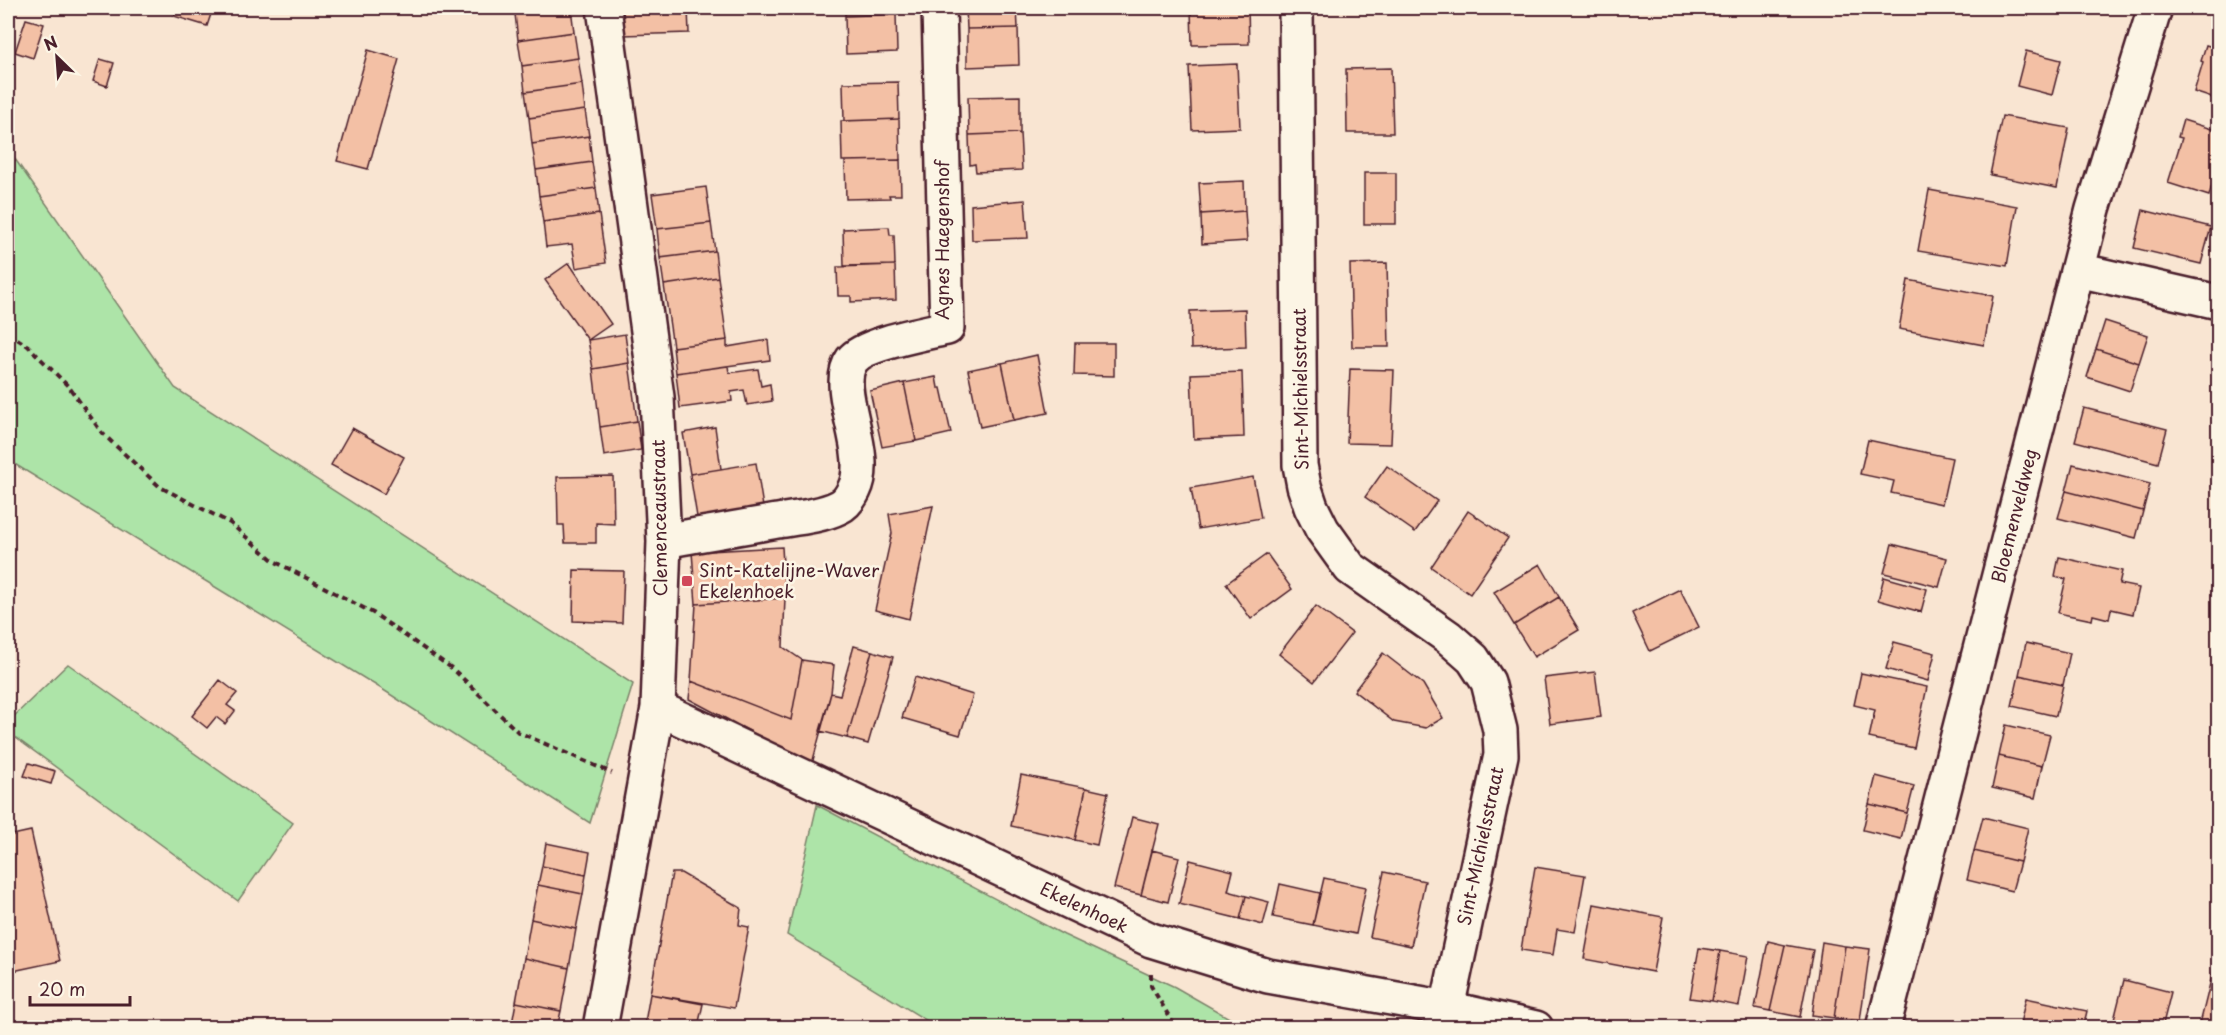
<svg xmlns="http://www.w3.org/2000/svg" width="2226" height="1035" font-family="'Playpen Sans',sans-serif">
  <rect width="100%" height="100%" fill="#f9e5d2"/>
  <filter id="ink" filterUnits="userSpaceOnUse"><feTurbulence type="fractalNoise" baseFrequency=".0167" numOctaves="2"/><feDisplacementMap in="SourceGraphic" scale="12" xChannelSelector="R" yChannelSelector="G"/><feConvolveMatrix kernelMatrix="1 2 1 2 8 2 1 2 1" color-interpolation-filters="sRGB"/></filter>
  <g filter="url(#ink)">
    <path fill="#ade4a8" stroke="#7c826a" stroke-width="1.5" d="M 8,149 L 175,388 L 633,684 L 590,823 L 385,691 L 8,460 Z
      M 68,664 L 293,823 L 238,901 L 8,732 L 8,722 Z
      M 817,805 L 1064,935 L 1175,987 L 1245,1027 L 937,1027 L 787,935 Z"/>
    <path fill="#f3c0a5" stroke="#4a1f2b" stroke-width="1.5" d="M 177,8 L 213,8 L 207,26 L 174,16 Z
      M 514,8 L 561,8 L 515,14 Z
      M 561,8 L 571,8 L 574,32 L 518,40 L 515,14 Z
      M 623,8 L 688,8 L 688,9 L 623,10 Z
      M 845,8 L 896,8 L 896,14 L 845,16 Z
      M 966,8 L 1017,8 L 1018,28 L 967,29 Z
      M 1191,8 L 1248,8 L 1249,44 L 1192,45 Z
      M 688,9 L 689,33 L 623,35 L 623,10 Z
      M 896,14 L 897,52 L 846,54 L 845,16 Z
      M 26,19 L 44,24 L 33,58 L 15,52 Z
      M 1018,28 L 1019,65 L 967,67 L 967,29 Z
      M 574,32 L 578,58 L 522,66 L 518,40 Z
      M 2218,39 L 2218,100 L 2194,92 L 2203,62 L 2201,61 L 2206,45 L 2216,48 Z
      M 368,50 L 399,59 L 368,169 L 337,161 Z
      M 2026,51 L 2061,60 L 2052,95 L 2017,86 Z
      M 578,58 L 582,84 L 525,92 L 522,66 Z
      M 100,59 L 114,63 L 107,86 L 93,81 Z
      M 1237,64 L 1240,128 L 1192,130 L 1189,66 Z
      M 1391,68 L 1393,133 L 1347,133 L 1346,69 Z
      M 898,82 L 899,119 L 844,121 L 843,83 Z
      M 582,84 L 585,110 L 529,118 L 525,92 Z
      M 1020,96 L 1020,133 L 969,135 L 968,97 Z
      M 585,110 L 589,136 L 532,144 L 529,118 Z
      M 2002,116 L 2069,128 L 2057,188 L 1990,175 Z
      M 899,119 L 900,160 L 842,161 L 841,121 Z
      M 2183,120 L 2218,131 L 2218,163 L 2209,196 L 2168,183 L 2182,138 L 2178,137 Z
      M 1020,133 L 1022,170 L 976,172 L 975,164 L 970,165 L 969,135 Z
      M 589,136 L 592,162 L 536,170 L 532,144 Z
      M 900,160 L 901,195 L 889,195 L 890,198 L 846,199 L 845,161 Z
      M 592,162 L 596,188 L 539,196 L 536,170 Z
      M 1364,173 L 1396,173 L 1396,224 L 1364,224 Z
      M 1244,181 L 1245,211 L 1201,214 L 1199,183 Z
      M 706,187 L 711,223 L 657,229 L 652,194 Z
      M 596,188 L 599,214 L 543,222 L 539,196 Z
      M 1929,190 L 2017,206 L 2007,266 L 1918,251 Z
      M 1025,200 L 1028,238 L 972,240 L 971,205 Z
      M 2143,210 L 2211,227 L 2201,264 L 2134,248 Z
      M 1245,211 L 1247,241 L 1202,244 L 1201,214 Z
      M 599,214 L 606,263 L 576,268 L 572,244 L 546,247 L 543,222 Z
      M 711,223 L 715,251 L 660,258 L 657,229 Z
      M 889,227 L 890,235 L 894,235 L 895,265 L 844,266 L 843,229 Z
      M 715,251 L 718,277 L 664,285 L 660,258 Z
      M 569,263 L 611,324 L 588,340 L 545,280 Z
      M 1387,263 L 1389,347 L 1352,347 L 1350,264 Z
      M 895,265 L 896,300 L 851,302 L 851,296 L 838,296 L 837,267 Z
      M 718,277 L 727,340 L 673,347 L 664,285 Z
      M 1908,280 L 1993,296 L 1984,345 L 1899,329 Z
      M 1245,309 L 1246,347 L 1191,349 L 1190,311 Z
      M 2105,321 L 2148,335 L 2139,363 L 2096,349 Z
      M 625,334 L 629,363 L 593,369 L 588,340 Z
      M 727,340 L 727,347 L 768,340 L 770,360 L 676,373 L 673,347 Z
      M 1075,343 L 1114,343 L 1114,376 L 1074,375 Z
      M 2096,349 L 2139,363 L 2130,391 L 2087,377 Z
      M 1037,355 L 1048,413 L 1014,420 L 1002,363 Z
      M 629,363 L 637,421 L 600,427 L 593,369 Z
      M 1002,363 L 1014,420 L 980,427 L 968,370 Z
      M 728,366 L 729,373 L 758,369 L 761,386 L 770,384 L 772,401 L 747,405 L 744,390 L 731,392 L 732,401 L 680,408 L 676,373 Z
      M 1350,369 L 1394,370 L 1391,444 L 1347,443 Z
      M 1242,372 L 1244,437 L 1194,439 L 1191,374 Z
      M 936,377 L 938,388 L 941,388 L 951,433 L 916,441 L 904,383 Z
      M 904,383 L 916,441 L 882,447 L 870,391 Z
      M 2084,408 L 2167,429 L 2158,463 L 2075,441 Z
      M 637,421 L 641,450 L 604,456 L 600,427 Z
      M 715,427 L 721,469 L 690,474 L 683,433 Z
      M 352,428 L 404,457 L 384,494 L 331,465 Z
      M 1868,440 L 1952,458 L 1942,504 L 1891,493 L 1894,481 L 1860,474 Z
      M 756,463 L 764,513 L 698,523 L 690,474 Z
      M 2073,464 L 2150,484 L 2143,511 L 2066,491 Z
      M 1387,466 L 1437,501 L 1415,532 L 1365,497 Z
      M 613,476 L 614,524 L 596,523 L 596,543 L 565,543 L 564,525 L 558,525 L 557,477 Z
      M 1253,477 L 1261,518 L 1198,529 L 1191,488 Z
      M 2066,491 L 2143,511 L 2136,538 L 2058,518 Z
      M 933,506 L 909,619 L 875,610 L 892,533 L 889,514 Z
      M 1468,511 L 1508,538 L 1470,594 L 1431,567 Z
      M 1892,544 L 1947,558 L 1939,587 L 1884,573 Z
      M 782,547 L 785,598 L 696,604 L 692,552 Z
      M 1267,554 L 1292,589 L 1251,619 L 1226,584 Z
      M 2059,557 L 2122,571 L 2119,584 L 2139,588 L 2133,614 L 2111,609 L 2109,619 L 2093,615 L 2092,620 L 2058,613 L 2066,579 L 2055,576 Z
      M 1540,564 L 1559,597 L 1514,625 L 1494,592 Z
      M 574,570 L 624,571 L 622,623 L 573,621 Z
      M 1884,577 L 1927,589 L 1921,612 L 1878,600 Z
      M 1680,589 L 1699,627 L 1650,651 L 1632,613 Z
      M 1559,597 L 1579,630 L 1534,657 L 1514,625 Z
      M 785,598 L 783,647 L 802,660 L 791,720 L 691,681 L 696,604 Z
      M 1316,606 L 1352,633 L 1314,682 L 1279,654 Z
      M 1894,642 L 1935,653 L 1928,681 L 1886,669 Z
      M 2026,643 L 2070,653 L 2063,685 L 2019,675 Z
      M 854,646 L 872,651 L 847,738 L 820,731 L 831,693 L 840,695 Z
      M 872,651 L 893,657 L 868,744 L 847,738 Z
      M 1383,653 L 1423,684 L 1443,718 L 1426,728 L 1394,722 L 1354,691 Z
      M 802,660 L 834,665 L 831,693 L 812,764 L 689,699 L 691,681 L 791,720 Z
      M 1595,672 L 1601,717 L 1550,724 L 1544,678 Z
      M 1861,673 L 1927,687 L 1914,748 L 1869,738 L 1875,710 L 1854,705 Z
      M 2019,675 L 2063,685 L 2056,716 L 2012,706 Z
      M 915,677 L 973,695 L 960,735 L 902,718 Z
      M 220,680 L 237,693 L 227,705 L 235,711 L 225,724 L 216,717 L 207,728 L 192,716 Z
      M 2006,725 L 2050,735 L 2042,766 L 1999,756 Z
      M 1999,756 L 2042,766 L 2035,798 L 1992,788 Z
      M 29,763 L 55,771 L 51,784 L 24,776 Z
      M 1021,775 L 1086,788 L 1075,840 L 1011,826 Z
      M 1876,776 L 1914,786 L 1907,813 L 1869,804 Z
      M 1086,788 L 1108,793 L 1097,845 L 1075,840 Z
      M 1869,804 L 1907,813 L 1901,839 L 1863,830 Z
      M 1132,817 L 1159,824 L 1141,895 L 1114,888 Z
      M 1983,817 L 2028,828 L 2020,862 L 1974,851 Z
      M 31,831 L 60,961 L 8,972 L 8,836 Z
      M 546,843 L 590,852 L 586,875 L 542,866 Z
      M 1152,850 L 1179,857 L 1168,902 L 1141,895 Z
      M 1974,851 L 2020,862 L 2012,891 L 1967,880 Z
      M 1190,860 L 1233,871 L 1228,891 L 1246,896 L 1240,919 L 1179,904 Z
      M 542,866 L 586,875 L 583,894 L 538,885 Z
      M 1535,867 L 1585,875 L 1575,932 L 1557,929 L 1553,955 L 1521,950 Z
      M 1384,872 L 1425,881 L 1411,946 L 1370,937 Z
      M 672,873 L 681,873 L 741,908 L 739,925 L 749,927 L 734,1008 L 650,994 Z
      M 1324,878 L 1366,887 L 1356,934 L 1313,925 Z
      M 1280,884 L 1320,893 L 1313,925 L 1273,917 Z
      M 538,885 L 583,894 L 576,929 L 531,919 Z
      M 1246,896 L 1269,902 L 1263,925 L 1240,919 Z
      M 1594,904 L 1663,917 L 1653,972 L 1584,959 Z
      M 531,919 L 576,929 L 569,968 L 524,958 Z
      M 1768,941 L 1785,945 L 1770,1011 L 1755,1008 Z
      M 1822,942 L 1845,946 L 1834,1018 L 1812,1015 Z
      M 1785,945 L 1813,950 L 1800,1017 L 1770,1011 Z
      M 1845,946 L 1870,949 L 1860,1021 L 1834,1018 Z
      M 1699,948 L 1720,951 L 1712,1001 L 1690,998 Z
      M 1720,951 L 1748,956 L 1739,1006 L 1712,1001 Z
      M 2218,951 L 2218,1028 L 2199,1028 Z
      M 524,958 L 569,968 L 561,1011 L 516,1002 Z
      M 2124,980 L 2171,992 L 2162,1028 L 2112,1028 Z
      M 650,994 L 703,1004 L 699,1022 L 721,1028 L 644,1028 Z
      M 2026,998 L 2087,1011 L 2083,1028 L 2019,1028 Z
      M 516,1002 L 561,1011 L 557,1028 L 529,1028 L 512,1024 Z"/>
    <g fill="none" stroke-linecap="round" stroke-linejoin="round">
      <g stroke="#4a1f2b" stroke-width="38">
        <path id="minor" d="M 1296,8 L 1300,465 L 1304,486 L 1311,507 L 1322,529 L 1350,568 L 1448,637 L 1473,659 L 1488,682 L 1500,730 L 1501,755 L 1447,1008
          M 2078,270 L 2218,302
          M 664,541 C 701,534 739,528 777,521 C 797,518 821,516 839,507 C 846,504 851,496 854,490 C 873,453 831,389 852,360 C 864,344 926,333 947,328 L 939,8
          M 658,708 L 1151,940 L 1268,976 L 1447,1008 L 1536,1028
          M 600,1028 L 658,708 L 664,541 L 657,397 L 604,8
          M 1883,1028 L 2093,209 L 2155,8"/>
      </g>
      <path stroke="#4a1f2b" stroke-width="4" stroke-dasharray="6 4.5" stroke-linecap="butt" d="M 8,333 L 28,346 L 69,387 L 102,433 L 160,487 L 230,523 L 274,561 L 373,613 L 453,669 L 518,732 L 612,773
        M 1151,973 L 1151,986 L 1176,1028"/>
      <use href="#minor" stroke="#fcf5e5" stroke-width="33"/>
    </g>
  </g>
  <rect fill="#d1495b" stroke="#fcf5e5" stroke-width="2" x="681" y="575" width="12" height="12" rx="3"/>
  <g text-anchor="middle" stroke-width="5" stroke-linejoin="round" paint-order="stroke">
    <g font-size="18" fill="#4a1f2b" stroke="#fcf5e5">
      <text transform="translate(943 240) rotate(-90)" y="6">Agnes Haegenshof</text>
      <text transform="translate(1301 389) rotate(-91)" y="6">Sint-Michielsstraat</text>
      <text transform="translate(2015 516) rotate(-76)" y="6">Bloemenveldweg</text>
      <text transform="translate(660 518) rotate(-91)" y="6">Clemenceaustraat</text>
      <text transform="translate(1481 846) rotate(-78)" y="6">Sint-Michielsstraat</text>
      <text transform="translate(1084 908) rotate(25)" y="6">Ekelenhoek</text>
    </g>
    <g font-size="18" fill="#4a1f2b" stroke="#fcf5e5" text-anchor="start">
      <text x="699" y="577">Sint-Katelijne-Waver<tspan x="699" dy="21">Ekelenhoek</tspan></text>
    </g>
  </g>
  <rect width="2226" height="1035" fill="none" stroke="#fcf5e5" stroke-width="30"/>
  <rect x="15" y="15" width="2196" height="1005" fill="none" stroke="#4a1f2b" stroke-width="2" filter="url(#ink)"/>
  <g transform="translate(57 57) rotate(335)" stroke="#fcf5e5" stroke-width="4.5" paint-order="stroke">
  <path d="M0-4.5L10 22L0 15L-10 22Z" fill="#4a1f2b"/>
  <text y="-9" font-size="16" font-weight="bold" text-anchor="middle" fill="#4a1f2b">N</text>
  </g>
  <path d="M30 996v9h100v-9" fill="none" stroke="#4a1f2b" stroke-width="3"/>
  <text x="39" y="996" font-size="18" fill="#4a1f2b" stroke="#fcf5e5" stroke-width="4.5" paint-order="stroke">20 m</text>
</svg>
